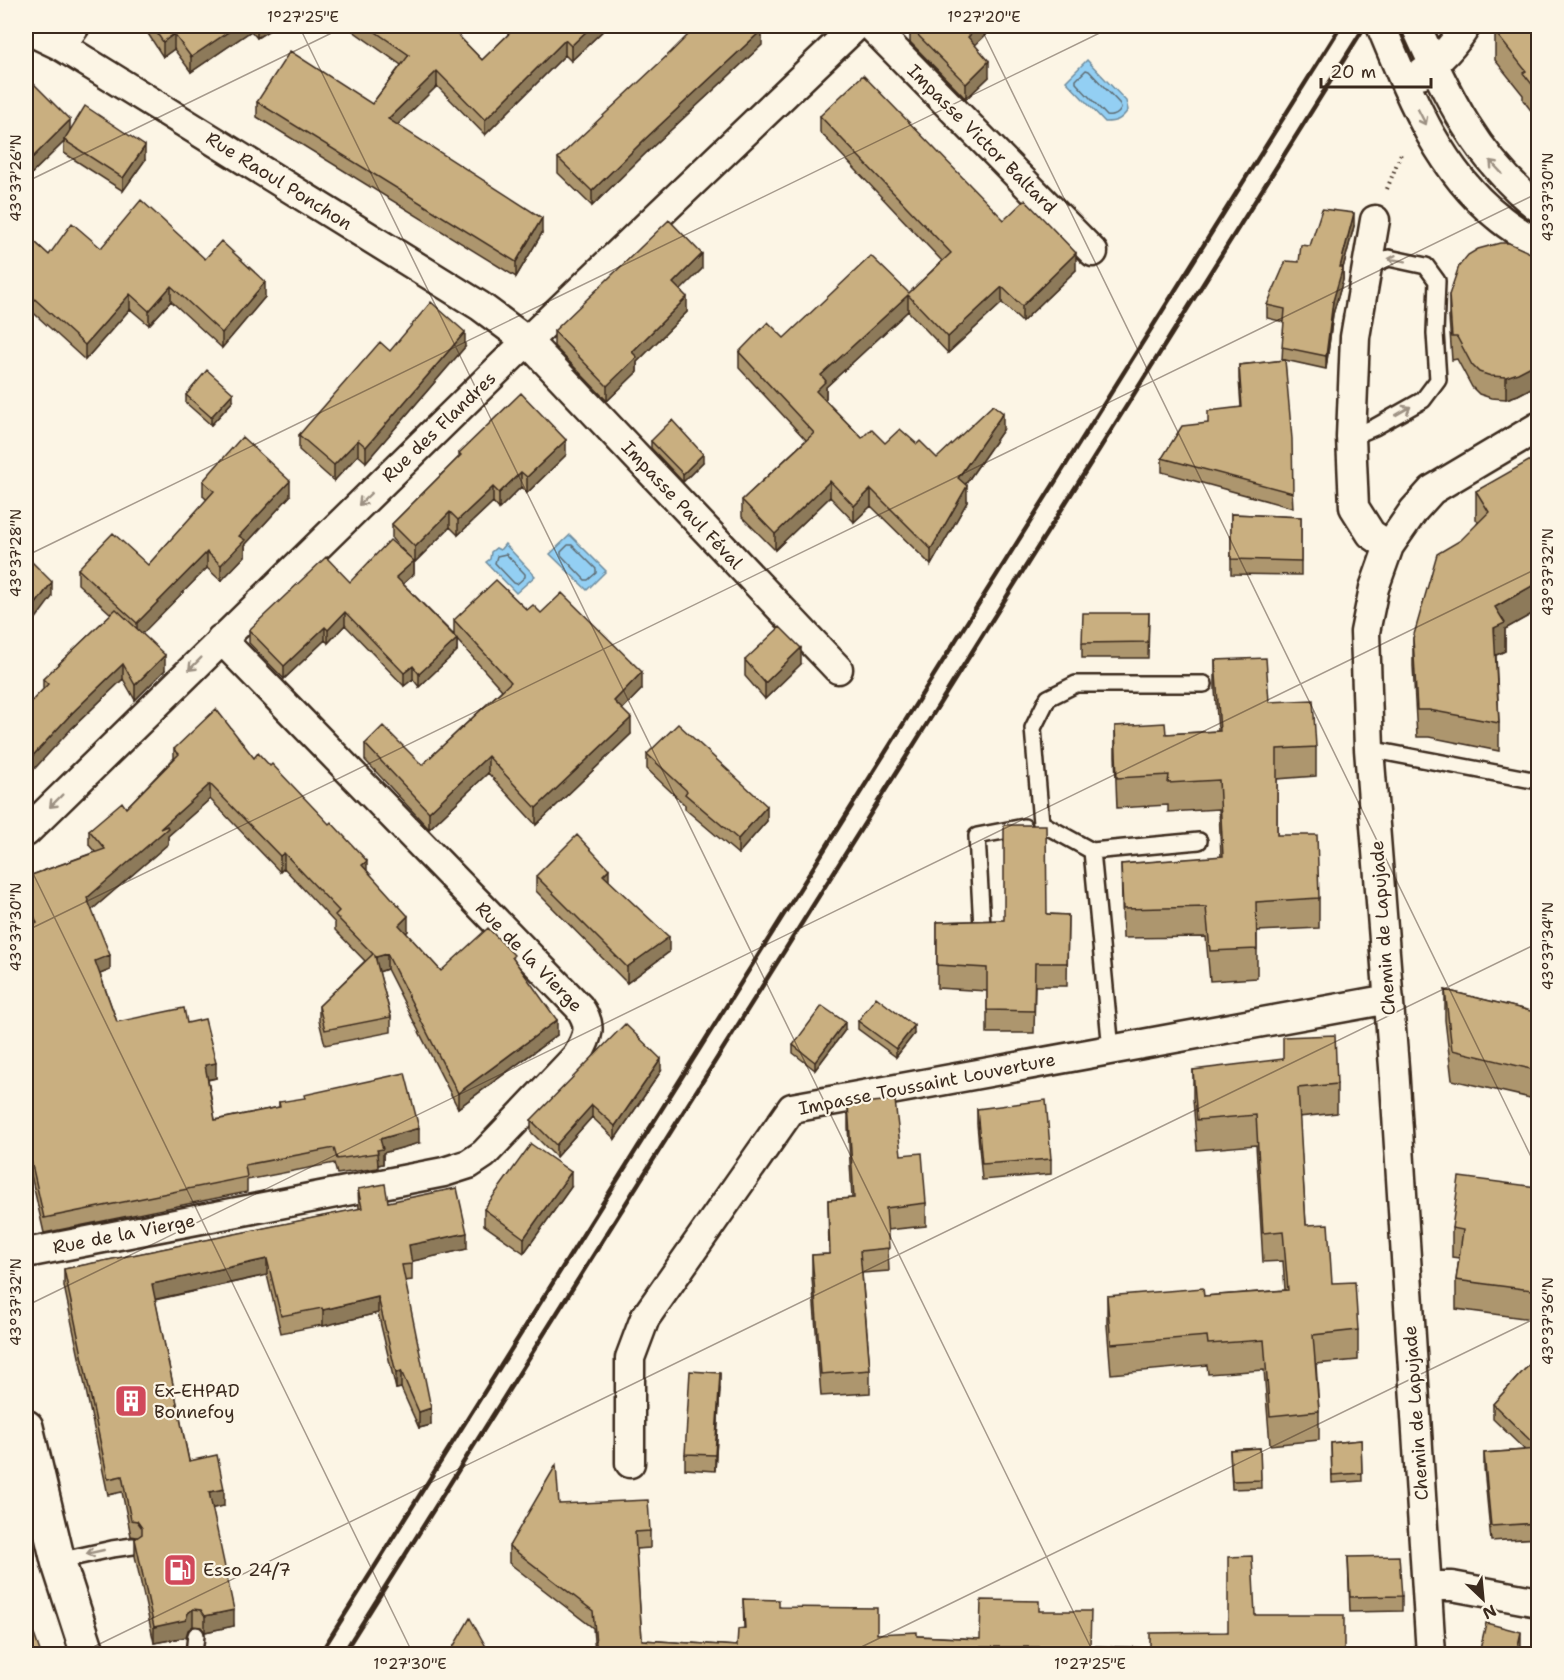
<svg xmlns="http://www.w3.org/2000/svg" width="1564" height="1680" font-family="'Shantell Sans',sans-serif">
  <rect width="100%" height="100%" fill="#fcf5e5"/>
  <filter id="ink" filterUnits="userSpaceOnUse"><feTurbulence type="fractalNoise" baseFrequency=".0167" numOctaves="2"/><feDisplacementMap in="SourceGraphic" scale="12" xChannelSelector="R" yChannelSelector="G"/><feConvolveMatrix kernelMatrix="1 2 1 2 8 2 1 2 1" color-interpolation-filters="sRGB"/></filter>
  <g filter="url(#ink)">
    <path fill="#93cff3" stroke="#708d9e" stroke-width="1.5" d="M 1087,60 L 1126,101 L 1128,110 C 1121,120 1116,122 1105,122 L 1066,81 Z
      M 570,535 L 606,571 L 587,590 L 550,554 Z
      M 505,544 L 535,576 L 516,593 L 486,562 L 490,559 L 491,552 L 496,548 L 500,550 Z"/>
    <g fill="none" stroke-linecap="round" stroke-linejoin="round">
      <path stroke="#5e6c73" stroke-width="1.5" d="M 1086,70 L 1089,71 L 1120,104 L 1121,109 C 1118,115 1114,117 1107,116 L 1076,83 L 1076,80 Z
        M 568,545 L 572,545 L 596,569 L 596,573 L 588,580 L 585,580 L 561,555 L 561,552 Z
        M 506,554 L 525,574 L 525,577 L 517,584 L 514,583 L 495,563 L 497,556 Z"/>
      <g stroke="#3b2a1e" stroke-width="20">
        <path id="service" d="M 1351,437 L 1375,427 L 1423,400 L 1438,380 L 1435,333 L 1437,281 L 1426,266 L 1389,258 L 1367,267
          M 1369,749 L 1538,781
          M 1092,851 L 1199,841
          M 982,927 L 977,836 L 1024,827
          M 1111,1050 L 1092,851 L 1041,823 L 1033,728 L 1048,698 L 1076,684 L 1204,684
          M 58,1561 L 112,1549 L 133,1546
          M 194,1654 L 196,1635"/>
      </g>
      <g stroke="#3b2a1e" stroke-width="33">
        <path id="minor" d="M 871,26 L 1093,252
          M 1381,26 C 1409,93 1438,169 1497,216 C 1509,227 1525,235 1538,245
          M 1416,26 C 1448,97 1476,158 1538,207
          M 26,32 L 34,33 L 61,46 L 480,306 L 527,341 L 838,669
          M 61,46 L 75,26
          M 1421,74 C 1439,61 1455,44 1466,26
          M 1375,220 L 1355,337 L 1351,437 L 1354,507 L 1371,534 L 1389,546
          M 26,832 L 527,341 L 856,26
          M 26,1253 L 444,1172 L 469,1164 L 484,1154 L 577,1056 C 588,1037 593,1026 579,1007 L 221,639
          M 630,1463 L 630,1358 L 645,1318 L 792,1108 L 1389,999
          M 1427,1586 L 1452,1586 L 1538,1602
          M 1431,1654 L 1394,1067 L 1369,749 L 1365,632 L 1374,588 L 1389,546 L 1414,510 L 1432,490 L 1538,427"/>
      </g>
      <g stroke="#3b2a1e" stroke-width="38">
        <path id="primary" d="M 26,1427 L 58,1561 L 88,1654"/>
      </g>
      <path stroke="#3b2a1e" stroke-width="4" stroke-dasharray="1.5 4.5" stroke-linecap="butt" d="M 1387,189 L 1402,151"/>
      <use href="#service" stroke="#fcf5e5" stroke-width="15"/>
      <use href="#minor" stroke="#fcf5e5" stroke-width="28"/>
      <use href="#primary" stroke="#fcf5e5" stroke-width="33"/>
      <path stroke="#3b2a1e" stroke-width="4.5" d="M 320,1654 L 1341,26
        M 343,1654 L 1365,26"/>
    </g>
    <path fill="#ad966e" stroke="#3b2a1e" stroke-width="1.5" d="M 143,26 L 276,26 L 257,38 L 251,31 L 191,72 L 174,49 L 163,57 Z
      M 346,26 L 449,26 L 482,60 L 517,26 L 608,26 L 571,61 L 565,55 L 485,135 L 437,86 L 397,125 L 542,233 L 516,277 L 257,117 L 257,102 L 372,104 L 401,65 Z
      M 1539,26 L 1539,121 L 1523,100 L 1523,95 L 1495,60 L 1495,32 Z
      M 910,27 L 975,45 L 989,77 L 966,99 L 910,42 Z
      M 762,45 L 645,154 L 592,206 L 558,173 L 558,158 Z
      M 820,116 L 1004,220 L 1076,270 L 1022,322 L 1002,303 L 948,353 L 908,311 L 826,387 L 826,398 L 824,399 L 862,438 L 885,443 L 917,444 L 937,458 L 1003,430 L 965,485 L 967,502 L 931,565 L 871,506 L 854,522 L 830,497 L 775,550 L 742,517 L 742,500 L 806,440 L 739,368 L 739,352 L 784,338 L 909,293 L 942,261 L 820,132 Z
      M 70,129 L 145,160 L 123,191 L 64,153 L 64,142 L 26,179 Z
      M 1354,226 L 1343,268 L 1343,280 L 1333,314 L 1326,369 L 1285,360 L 1293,508 L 1162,472 L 1162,458 L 1208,423 L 1241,407 L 1239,379 L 1239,365 L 1285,360 L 1282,360 L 1284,322 L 1267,318 L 1267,305 L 1299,262 L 1310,246 Z
      M 26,234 L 49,255 L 101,248 L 205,259 L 265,297 L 222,348 L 171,301 L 149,325 L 130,309 L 85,360 L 26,306 Z
      M 1539,257 L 1539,384 L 1518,395 L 1506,399 L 1491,398 L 1479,394 L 1472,387 L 1457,359 L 1452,360 L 1449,317 L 1449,295 Z
      M 702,269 L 680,290 L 687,312 L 637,362 L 637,372 L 607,401 L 554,346 L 554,331 Z
      M 465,347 L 366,462 L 358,455 L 334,481 L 299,450 L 299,435 L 390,351 Z
      M 186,395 L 233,401 L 211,425 L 186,403 Z
      M 651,441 L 703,462 L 683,482 L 651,448 Z
      M 459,453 L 566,455 L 527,493 L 521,487 L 499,509 L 493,502 L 458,535 L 450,527 L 415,562 L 414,562 L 414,574 L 403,584 L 454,635 L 454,620 L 527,610 L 541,613 L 642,689 L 622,709 L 631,734 L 536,825 L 488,773 L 429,829 L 365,760 L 365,744 L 422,765 L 502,690 L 457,640 L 457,651 L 419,687 L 413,679 L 404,686 L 345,625 L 328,643 L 325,640 L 284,679 L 249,643 L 249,630 L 350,582 L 411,559 L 392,539 L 392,524 L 459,457 Z
      M 1539,466 L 1539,610 L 1505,629 L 1505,651 L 1496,655 L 1499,723 L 1499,751 L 1429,737 L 1417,737 L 1413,666 L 1413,638 L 1478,522 L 1476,519 L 1476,491 Z
      M 203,481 L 290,496 L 245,545 L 245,556 L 221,581 L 207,568 L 142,633 L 165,670 L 135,700 L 123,679 L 72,728 L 43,688 L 43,679 L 111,614 L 78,584 L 78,569 L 148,565 L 207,500 L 203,496 Z
      M 1231,514 L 1301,517 L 1301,575 L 1231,574 Z
      M 1149,613 L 1148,658 L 1082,658 L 1082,643 Z
      M 745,660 L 801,664 L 765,699 L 745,676 Z
      M 1215,660 L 1269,702 L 1316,747 L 1316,776 L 1277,779 L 1277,835 L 1319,898 L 1319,928 L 1257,931 L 1257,978 L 1210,981 L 1206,937 L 1123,938 L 1121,864 L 1221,857 L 1219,809 L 1168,812 L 1168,805 L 1117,808 L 1115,756 L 1115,726 L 1166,734 L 1218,731 L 1215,690 Z
      M 174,749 L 254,758 L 367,871 L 408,931 L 406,933 L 441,971 L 514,960 L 557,1035 L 458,1108 L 387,969 L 379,972 L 391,1017 L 391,1032 L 325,1045 L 319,1021 L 319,1006 L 365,961 L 335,930 L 335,923 L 284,868 L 280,872 L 210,799 L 168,836 L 168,844 L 91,910 L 110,970 L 100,974 L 117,1022 L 187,1023 L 216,1078 L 208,1080 L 215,1120 L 279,1107 L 279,1102 L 419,1143 L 383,1153 L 383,1164 L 378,1165 L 378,1168 L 337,1174 L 334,1163 L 247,1180 L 247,1192 L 44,1233 L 26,1153 L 26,927 L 31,925 L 26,911 L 26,877 L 95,852 L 89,845 L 89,830 L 126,808 L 174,758 Z
      M 647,754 L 767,821 L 738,854 L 685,809 L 685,805 L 647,769 Z
      M 536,876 L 609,881 L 669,952 L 627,983 L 536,891 Z
      M 1047,914 L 1068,915 L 1067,986 L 1035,986 L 1034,1033 L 987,1033 L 987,991 L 937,988 L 937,922 L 1004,920 Z
      M 1445,990 L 1539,1013 L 1539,1100 L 1452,1080 L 1445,1020 Z
      M 858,1021 L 914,1034 L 896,1057 L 858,1029 Z
      M 845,1030 L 815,1070 L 793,1053 L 793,1045 Z
      M 1193,1070 L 1337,1084 L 1337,1113 L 1299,1117 L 1306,1225 L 1332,1283 L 1358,1330 L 1358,1360 L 1316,1364 L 1319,1411 L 1319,1440 L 1270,1445 L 1264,1370 L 1208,1374 L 1207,1365 L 1111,1374 L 1107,1325 L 1107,1296 L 1204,1296 L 1285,1290 L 1283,1261 L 1263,1262 L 1256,1145 L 1197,1150 L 1193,1099 Z
      M 661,1071 L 615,1139 L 592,1117 L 556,1157 L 531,1132 L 531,1120 Z
      M 848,1104 L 901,1155 L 926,1203 L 926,1226 L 887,1230 L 889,1271 L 862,1273 L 870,1370 L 870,1393 L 821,1396 L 812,1278 L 812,1255 L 829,1254 L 828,1200 L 852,1198 L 848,1127 Z
      M 977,1109 L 1051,1159 L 1051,1174 L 982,1180 L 977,1124 Z
      M 571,1187 L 524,1253 L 484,1225 L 484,1209 Z
      M 358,1189 L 388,1202 L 467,1249 L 412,1261 L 412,1280 L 405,1281 L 431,1425 L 419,1428 L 401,1388 L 396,1389 L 378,1313 L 323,1326 L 322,1325 L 281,1333 L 267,1275 L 155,1300 L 189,1461 L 224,1506 L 212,1508 L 234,1626 L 205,1632 L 201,1627 L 193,1626 L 188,1630 L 186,1637 L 154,1643 L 135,1556 L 135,1539 L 137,1537 L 131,1536 L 122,1492 L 108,1495 L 64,1286 L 64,1269 L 359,1209 Z
      M 1537,1216 L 1536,1220 L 1539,1221 L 1539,1320 L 1456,1309 L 1456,1280 L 1459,1258 L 1452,1257 L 1452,1228 Z
      M 1538,1355 L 1539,1538 L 1491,1541 L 1484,1468 L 1484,1453 L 1525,1450 L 1493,1419 L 1493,1404 Z
      M 720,1388 L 715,1471 L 685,1469 L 685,1454 Z
      M 1361,1440 L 1362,1481 L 1332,1483 L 1331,1443 Z
      M 1260,1448 L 1261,1488 L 1232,1489 L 1230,1450 Z
      M 559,1504 L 650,1531 L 650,1548 L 636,1549 L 642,1640 L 737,1646 L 744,1628 L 743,1599 L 779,1607 L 877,1634 L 980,1639 L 1039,1611 L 1091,1646 L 1150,1648 L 1228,1632 L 1255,1615 L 1344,1654 L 595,1654 L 593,1628 L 509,1563 L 509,1546 Z
      M 1348,1557 L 1402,1596 L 1402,1611 L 1350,1612 Z"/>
    <path fill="#8d7a5a" stroke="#3b2a1e" stroke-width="1.5" d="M 237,26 L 251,26 L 251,31 L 191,72 L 191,57 Z
      M 257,26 L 276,26 L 257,38 Z
      M 592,26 L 608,26 L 571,61 L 571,46 Z
      M 979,26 L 995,26 L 968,52 L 968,37 Z
      M 762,30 L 762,45 L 645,154 L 592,206 L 592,191 L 645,139 Z
      M 174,34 L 174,49 L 163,57 L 163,42 Z
      M 565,40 L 565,55 L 485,135 L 485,120 Z
      M 989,61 L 989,77 L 966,99 L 966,84 Z
      M 437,71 L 437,86 L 388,134 L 388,119 Z
      M 70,120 L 70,135 L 64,140 L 64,142 L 26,179 L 26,164 Z
      M 145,146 L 145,160 L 123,191 L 123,178 Z
      M 1354,213 L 1354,226 L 1343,268 L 1343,280 L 1333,314 L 1326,369 L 1326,356 L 1333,301 L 1340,267 Z
      M 542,218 L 542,233 L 516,277 L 516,262 Z
      M 1076,253 L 1076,270 L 1022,322 L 1022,306 Z
      M 702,254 L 702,269 L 673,298 L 673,283 Z
      M 265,282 L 265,297 L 222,348 L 222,333 Z
      M 171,286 L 171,301 L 149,325 L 149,311 Z
      M 1002,287 L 1002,303 L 948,353 L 948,337 Z
      M 130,294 L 130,309 L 85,360 L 85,345 Z
      M 908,295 L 908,311 L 826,387 L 826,398 L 816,408 L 816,391 L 821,375 Z
      M 687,297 L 687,312 L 637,362 L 637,372 L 607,401 L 607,386 L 632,352 Z
      M 465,332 L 465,347 L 366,462 L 366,447 Z
      M 1539,362 L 1539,384 L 1518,395 L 1506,399 L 1506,377 Z
      M 233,393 L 233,401 L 211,425 L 211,417 Z
      M 1003,413 L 1003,430 L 958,495 L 958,478 Z
      M 358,440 L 358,455 L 334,481 L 334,465 Z
      M 566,440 L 566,455 L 527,493 L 527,477 Z
      M 703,454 L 703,462 L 683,482 L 683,474 Z
      M 521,472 L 521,487 L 499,509 L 499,493 Z
      M 290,481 L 290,496 L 245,545 L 245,556 L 221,581 L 221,565 L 239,536 Z
      M 830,481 L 830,497 L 775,550 L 775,534 Z
      M 967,486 L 967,502 L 931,565 L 931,549 Z
      M 493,487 L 493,502 L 458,535 L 458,520 Z
      M 871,489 L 871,506 L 854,522 L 854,506 Z
      M 450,512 L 450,527 L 415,562 L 415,547 Z
      M 207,552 L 207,568 L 137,639 L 137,623 Z
      M 414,561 L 414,574 L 396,590 L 396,577 Z
      M 52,582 L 52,597 L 26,632 L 26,617 Z
      M 1539,582 L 1539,610 L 1505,629 L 1505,651 L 1494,656 L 1495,607 Z
      M 345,612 L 345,625 L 328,643 L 328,630 Z
      M 325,627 L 325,640 L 284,679 L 284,666 Z
      M 457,639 L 457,651 L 419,687 L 419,674 Z
      M 801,648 L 801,664 L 765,699 L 765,683 Z
      M 165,655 L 165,670 L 135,700 L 135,685 Z
      M 123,664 L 123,679 L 72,728 L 26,778 L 26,763 L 72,713 Z
      M 413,666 L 413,679 L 404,686 L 404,673 Z
      M 642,672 L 642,689 L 614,718 L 614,701 Z
      M 631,718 L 631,734 L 536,825 L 536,808 Z
      M 488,756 L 488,773 L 429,829 L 429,812 Z
      M 210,784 L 210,799 L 168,836 L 168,844 L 87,914 L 87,898 L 160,829 Z
      M 767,806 L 767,821 L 738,854 L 738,839 Z
      M 284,853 L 284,868 L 280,872 L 280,856 Z
      M 367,861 L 367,876 L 362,865 Z
      M 609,869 L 609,884 L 603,875 Z
      M 408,916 L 408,931 L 399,940 L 399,925 Z
      M 669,937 L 669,952 L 627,983 L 627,967 Z
      M 387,954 L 387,969 L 376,973 L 376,957 Z
      M 110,955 L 110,970 L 95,976 L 95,961 Z
      M 557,1020 L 557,1035 L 458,1108 L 458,1093 Z
      M 845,1022 L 845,1030 L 815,1070 L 815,1062 Z
      M 914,1026 L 914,1034 L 896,1057 L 896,1049 Z
      M 661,1059 L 661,1071 L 615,1139 L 615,1126 Z
      M 216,1063 L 216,1078 L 205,1080 L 205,1065 Z
      M 592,1105 L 592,1117 L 556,1157 L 556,1145 Z
      M 419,1128 L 419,1143 L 383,1153 L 383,1164 L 378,1165 L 377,1153 L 380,1139 Z
      M 571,1172 L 571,1187 L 524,1253 L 524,1238 Z
      M 1537,1187 L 1537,1216 L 1533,1249 L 1533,1220 Z
      M 467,1233 L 467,1249 L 409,1262 L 409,1245 Z
      M 267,1259 L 267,1275 L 152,1300 L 152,1284 Z
      M 378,1297 L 378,1313 L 323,1326 L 323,1310 Z
      M 401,1371 L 401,1388 L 396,1389 L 396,1373 Z
      M 720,1373 L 720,1388 L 715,1471 L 715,1455 Z
      M 431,1408 L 431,1425 L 419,1428 L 419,1412 Z
      M 224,1489 L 224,1506 L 209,1509 L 209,1492 Z
      M 193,1609 L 193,1626 L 188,1630 L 186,1637 L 154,1643 L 154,1627 L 188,1613 Z
      M 234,1610 L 234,1626 L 205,1632 L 205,1616 Z
      M 1521,1632 L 1521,1649 L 1520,1654 L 1516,1654 Z"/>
    <path fill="#c9af80" stroke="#3b2a1e" stroke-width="1.5" d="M 152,26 L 237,26 L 191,57 L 174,34 L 163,42 Z
      M 367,26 L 449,26 L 482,60 L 517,26 L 592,26 L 571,46 L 565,40 L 485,120 L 437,71 L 388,119 L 542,218 L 516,262 L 257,102 L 290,51 L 372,104 L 409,55 Z
      M 697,26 L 758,26 L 762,30 L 645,139 L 592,191 L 558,158 L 671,52 Z
      M 912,26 L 979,26 L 968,37 L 989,61 L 966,84 L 910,27 Z
      M 1499,26 L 1539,26 L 1539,93 L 1523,73 L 1526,71 L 1495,32 Z
      M 863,75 L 1004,220 L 1025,200 L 1076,253 L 1022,306 L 1002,287 L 948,337 L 908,295 L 821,375 L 826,381 L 816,391 L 862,438 L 871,429 L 885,443 L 900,429 L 917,444 L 920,441 L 937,458 L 993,405 L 1003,413 L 958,478 L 967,486 L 931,549 L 871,489 L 854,506 L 830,481 L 775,534 L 742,500 L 814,433 L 739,352 L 768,322 L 784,338 L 871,256 L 909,293 L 951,253 L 820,116 Z
      M 26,76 L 70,120 L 26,164 Z
      M 85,106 L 145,146 L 123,178 L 64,140 Z
      M 141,200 L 205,259 L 221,241 L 265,282 L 222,333 L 171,286 L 149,311 L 130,294 L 85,345 L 26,291 L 26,234 L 49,255 L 72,223 L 101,248 Z
      M 1322,209 L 1354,213 L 1340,267 L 1343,267 L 1333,301 L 1326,356 L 1282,347 L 1285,309 L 1267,305 L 1286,261 L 1299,262 L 1301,245 L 1310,246 Z
      M 669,220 L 702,254 L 673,283 L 687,297 L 632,352 L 637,357 L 607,386 L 554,331 Z
      M 1500,243 L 1509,243 L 1539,257 L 1539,362 L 1518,373 L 1506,377 L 1491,376 L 1479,372 L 1472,365 L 1457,337 L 1452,337 L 1449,295 L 1459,266 L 1468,255 L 1478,249 Z
      M 431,302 L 465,332 L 366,447 L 358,440 L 334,465 L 299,435 L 380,342 L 390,351 Z
      M 1285,360 L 1292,439 L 1293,493 L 1162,458 L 1182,426 L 1208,423 L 1208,411 L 1242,407 L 1239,365 Z
      M 207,370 L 233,393 L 211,417 L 186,395 Z
      M 521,393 L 566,440 L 527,477 L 521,472 L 499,493 L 493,487 L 458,520 L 450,512 L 415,547 L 392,524 L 461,455 L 459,453 Z
      M 672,420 L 703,454 L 683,474 L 651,441 Z
      M 242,437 L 290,481 L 239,536 L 245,540 L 221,565 L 207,552 L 137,623 L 78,569 L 113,533 L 148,565 L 214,491 L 203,481 Z
      M 1534,458 L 1539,466 L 1539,582 L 1495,607 L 1505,623 L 1494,628 L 1499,723 L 1429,710 L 1417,710 L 1413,638 L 1437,554 L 1461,540 L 1489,512 L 1476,491 Z
      M 1231,514 L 1301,517 L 1301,561 L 1231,559 Z
      M 390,540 L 414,561 L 396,577 L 457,639 L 419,674 L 413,666 L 404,673 L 345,612 L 328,630 L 325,627 L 284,666 L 249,630 L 326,557 L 350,582 Z
      M 26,556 L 52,582 L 26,617 Z
      M 496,580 L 527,610 L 533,605 L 541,613 L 562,593 L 642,672 L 614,701 L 631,718 L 536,808 L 488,756 L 429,812 L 365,744 L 383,726 L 422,765 L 511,682 L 454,620 Z
      M 116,609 L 165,655 L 135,685 L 123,664 L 72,713 L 26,763 L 26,707 L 48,684 L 43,679 Z
      M 1083,613 L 1149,613 L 1148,642 L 1082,643 Z
      M 780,627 L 801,648 L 765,683 L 745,660 Z
      M 1266,658 L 1269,702 L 1313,700 L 1316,747 L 1277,749 L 1277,835 L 1317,835 L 1319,898 L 1256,902 L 1257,949 L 1210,951 L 1206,907 L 1123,909 L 1121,864 L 1223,856 L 1219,780 L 1168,783 L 1169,775 L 1117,778 L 1115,726 L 1165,723 L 1166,734 L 1220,731 L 1215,660 Z
      M 216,709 L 254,758 L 258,753 L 270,766 L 272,764 L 329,824 L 331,822 L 367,861 L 362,865 L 408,916 L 399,925 L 441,971 L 488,928 L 514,955 L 512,957 L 557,1020 L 458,1093 L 387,954 L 376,957 L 375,956 L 391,1017 L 325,1030 L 319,1006 L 373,954 L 335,915 L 339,911 L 284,853 L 280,856 L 210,784 L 160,829 L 167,826 L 168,828 L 87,898 L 110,955 L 95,961 L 117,1022 L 184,1008 L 187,1023 L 205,1019 L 216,1063 L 205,1065 L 215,1120 L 280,1107 L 279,1102 L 305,1098 L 304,1095 L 405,1073 L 419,1128 L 380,1139 L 383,1149 L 377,1150 L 378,1153 L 337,1159 L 334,1148 L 245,1165 L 247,1177 L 44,1218 L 26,1138 L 26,927 L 37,923 L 26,896 L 26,877 L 105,849 L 89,830 L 122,802 L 126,808 L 179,754 L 174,749 Z
      M 678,724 L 767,806 L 738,839 L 685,794 L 687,791 L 647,754 Z
      M 1004,825 L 1046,825 L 1047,914 L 1068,915 L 1067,963 L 1035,963 L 1034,1011 L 987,1010 L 987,968 L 937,965 L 937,922 L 1004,920 Z
      M 577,835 L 609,869 L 603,875 L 669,937 L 627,967 L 536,876 Z
      M 1445,990 L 1539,1013 L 1539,1071 L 1452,1050 Z
      M 876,997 L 914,1026 L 896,1049 L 858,1021 Z
      M 822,1006 L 845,1022 L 815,1062 L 793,1045 Z
      M 625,1024 L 661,1059 L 615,1126 L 592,1105 L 556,1145 L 531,1120 Z
      M 1335,1035 L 1337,1084 L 1298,1088 L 1306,1225 L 1328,1224 L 1332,1283 L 1355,1282 L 1358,1330 L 1313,1335 L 1319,1411 L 1270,1416 L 1264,1340 L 1208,1344 L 1207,1336 L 1111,1344 L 1107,1296 L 1203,1288 L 1204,1296 L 1288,1290 L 1283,1231 L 1263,1233 L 1256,1115 L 1197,1120 L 1193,1070 L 1283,1059 L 1283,1037 Z
      M 895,1100 L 901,1155 L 922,1153 L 926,1203 L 886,1208 L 889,1248 L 860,1251 L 870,1370 L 821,1374 L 812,1255 L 830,1254 L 828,1200 L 854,1198 L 848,1104 Z
      M 1046,1100 L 1051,1159 L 982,1164 L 977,1109 Z
      M 531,1144 L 571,1172 L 524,1238 L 484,1209 Z
      M 1459,1177 L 1537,1187 L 1533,1220 L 1539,1221 L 1539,1291 L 1456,1280 L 1463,1230 L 1452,1228 Z
      M 385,1184 L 388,1202 L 457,1188 L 467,1233 L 409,1245 L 412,1264 L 402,1265 L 431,1408 L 419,1412 L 401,1371 L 396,1373 L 378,1297 L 323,1310 L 322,1308 L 281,1316 L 267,1259 L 152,1284 L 189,1461 L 217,1455 L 224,1489 L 209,1492 L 234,1610 L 205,1616 L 201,1610 L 193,1609 L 188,1613 L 186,1620 L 154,1627 L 135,1539 L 142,1534 L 142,1528 L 137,1521 L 131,1520 L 122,1476 L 108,1479 L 64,1269 L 362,1208 L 358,1189 Z
      M 1538,1355 L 1539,1355 L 1539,1449 L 1493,1404 Z
      M 690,1371 L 720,1373 L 715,1455 L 685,1454 Z
      M 1361,1440 L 1362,1473 L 1332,1475 L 1331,1443 Z
      M 1260,1448 L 1261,1480 L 1232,1481 L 1230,1450 Z
      M 1539,1449 L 1539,1523 L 1491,1526 L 1484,1453 Z
      M 556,1465 L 559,1504 L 648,1500 L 650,1531 L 635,1532 L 642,1640 L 737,1646 L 738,1629 L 745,1628 L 743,1599 L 779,1600 L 779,1607 L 877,1608 L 877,1634 L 917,1632 L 917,1636 L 980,1639 L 981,1600 L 1039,1601 L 1039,1611 L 1091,1611 L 1090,1646 L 1150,1648 L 1150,1633 L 1228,1632 L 1228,1557 L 1252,1556 L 1255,1615 L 1344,1615 L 1344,1654 L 1043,1654 L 1043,1647 L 980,1647 L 980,1654 L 597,1654 L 593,1611 L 509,1546 Z
      M 1399,1556 L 1402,1596 L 1350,1597 L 1348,1557 Z
      M 26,1612 L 41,1654 L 26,1654 Z
      M 470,1618 L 490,1654 L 449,1654 Z
      M 1486,1623 L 1521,1632 L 1516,1654 L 1479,1654 Z"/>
    <defs><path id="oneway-shaft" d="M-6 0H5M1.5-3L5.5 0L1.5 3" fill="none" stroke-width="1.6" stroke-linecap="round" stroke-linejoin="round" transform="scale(1.5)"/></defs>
    <g stroke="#9c9082">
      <use href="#oneway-shaft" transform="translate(1422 117) rotate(63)"/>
      <use href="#oneway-shaft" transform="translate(1496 167) rotate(-133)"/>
      <use href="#oneway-shaft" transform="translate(1397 260) rotate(-171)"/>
      <use href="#oneway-shaft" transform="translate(1403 411) rotate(-30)"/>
      <use href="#oneway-shaft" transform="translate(365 499) rotate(136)"/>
      <use href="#oneway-shaft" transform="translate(195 664) rotate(135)"/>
      <use href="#oneway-shaft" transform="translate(56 801) rotate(135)"/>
      <use href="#oneway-shaft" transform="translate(95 1552) rotate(167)"/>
    </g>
  </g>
  <path fill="none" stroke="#3b2a1e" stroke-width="1.5" stroke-opacity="0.45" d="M 299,26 L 1094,1654M 980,26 L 1538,1171M 26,182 L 346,26M 26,556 L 1114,26M 26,859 L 413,1654M 26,931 L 1538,193M 26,1306 L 1538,568M 79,1654 L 1538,943M 847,1654 L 1538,1317"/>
  <defs>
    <g id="building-square" transform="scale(1.725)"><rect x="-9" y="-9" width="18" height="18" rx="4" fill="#d1495b" stroke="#fcf5e5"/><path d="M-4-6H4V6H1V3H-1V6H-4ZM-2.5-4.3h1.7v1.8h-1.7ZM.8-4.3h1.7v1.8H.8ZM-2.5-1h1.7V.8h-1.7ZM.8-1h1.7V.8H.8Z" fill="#fff"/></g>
    <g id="fuel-square" transform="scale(1.725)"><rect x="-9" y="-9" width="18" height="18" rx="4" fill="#d1495b" stroke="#fcf5e5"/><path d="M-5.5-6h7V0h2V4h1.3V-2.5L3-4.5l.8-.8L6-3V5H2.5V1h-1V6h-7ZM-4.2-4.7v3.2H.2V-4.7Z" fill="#fff"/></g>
  </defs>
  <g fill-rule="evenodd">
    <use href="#building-square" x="131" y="1401"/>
    <use href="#fuel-square" x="180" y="1570"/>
  </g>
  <g text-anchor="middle" stroke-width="4.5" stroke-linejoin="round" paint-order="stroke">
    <g font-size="18" fill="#3b2a1e" stroke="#fcf5e5">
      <text transform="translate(982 139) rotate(45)" y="6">Impasse Victor Baltard</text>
      <text transform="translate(279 181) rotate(32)" y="6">Rue Raoul Ponchon</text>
      <text transform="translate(439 427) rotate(-44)" y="6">Rue des Flandres</text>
      <text transform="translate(682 505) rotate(47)" y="6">Impasse Paul Féval</text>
      <text transform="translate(1383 928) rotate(-94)" y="6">Chemin de Lapujade</text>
      <text transform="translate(529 957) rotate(46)" y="6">Rue de la Vierge</text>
      <text transform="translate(927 1084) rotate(-11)" y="6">Impasse Toussaint Louverture</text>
      <text transform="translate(124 1234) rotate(-11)" y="6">Rue de la Vierge</text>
      <text transform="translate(1416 1413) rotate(-94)" y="6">Chemin de Lapujade</text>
    </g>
    <g font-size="18" fill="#3b2a1e" stroke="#fcf5e5" text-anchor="start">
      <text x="154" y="1397">Ex-EHPAD<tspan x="154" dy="21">Bonnefoy</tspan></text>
      <text x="203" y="1576">Esso 24/7</text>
    </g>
  </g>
  <rect width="1564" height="1680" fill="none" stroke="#fcf5e5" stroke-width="66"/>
  <g transform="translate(1483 1599) rotate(154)" stroke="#fcf5e5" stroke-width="4.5" paint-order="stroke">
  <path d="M0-4.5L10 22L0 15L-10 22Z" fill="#3b2a1e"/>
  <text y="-9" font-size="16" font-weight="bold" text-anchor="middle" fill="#3b2a1e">N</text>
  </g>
  <path d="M1321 78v9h110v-9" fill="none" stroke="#3b2a1e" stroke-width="3"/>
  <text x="1330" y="78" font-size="18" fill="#3b2a1e" stroke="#fcf5e5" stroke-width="4.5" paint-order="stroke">20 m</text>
  <rect x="33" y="33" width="1498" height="1614" fill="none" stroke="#3b2a1e" stroke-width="2"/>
  <g font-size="15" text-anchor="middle" fill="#3b2a1e">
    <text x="303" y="22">1°27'25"E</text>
    <text x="984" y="22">1°27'20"E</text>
    <text transform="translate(16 178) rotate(-90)" y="5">43°37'26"N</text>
    <text transform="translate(1548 197) rotate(-90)" y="5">43°37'30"N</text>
    <text transform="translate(16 553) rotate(-90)" y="5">43°37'28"N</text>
    <text transform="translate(1548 572) rotate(-90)" y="5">43°37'32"N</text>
    <text transform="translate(16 927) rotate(-90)" y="5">43°37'30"N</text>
    <text transform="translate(1548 946) rotate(-90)" y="5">43°37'34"N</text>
    <text transform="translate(16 1302) rotate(-90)" y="5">43°37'32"N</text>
    <text transform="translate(1548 1321) rotate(-90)" y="5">43°37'36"N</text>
    <text x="410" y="1669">1°27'30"E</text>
    <text x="1090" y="1669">1°27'25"E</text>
  </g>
</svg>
